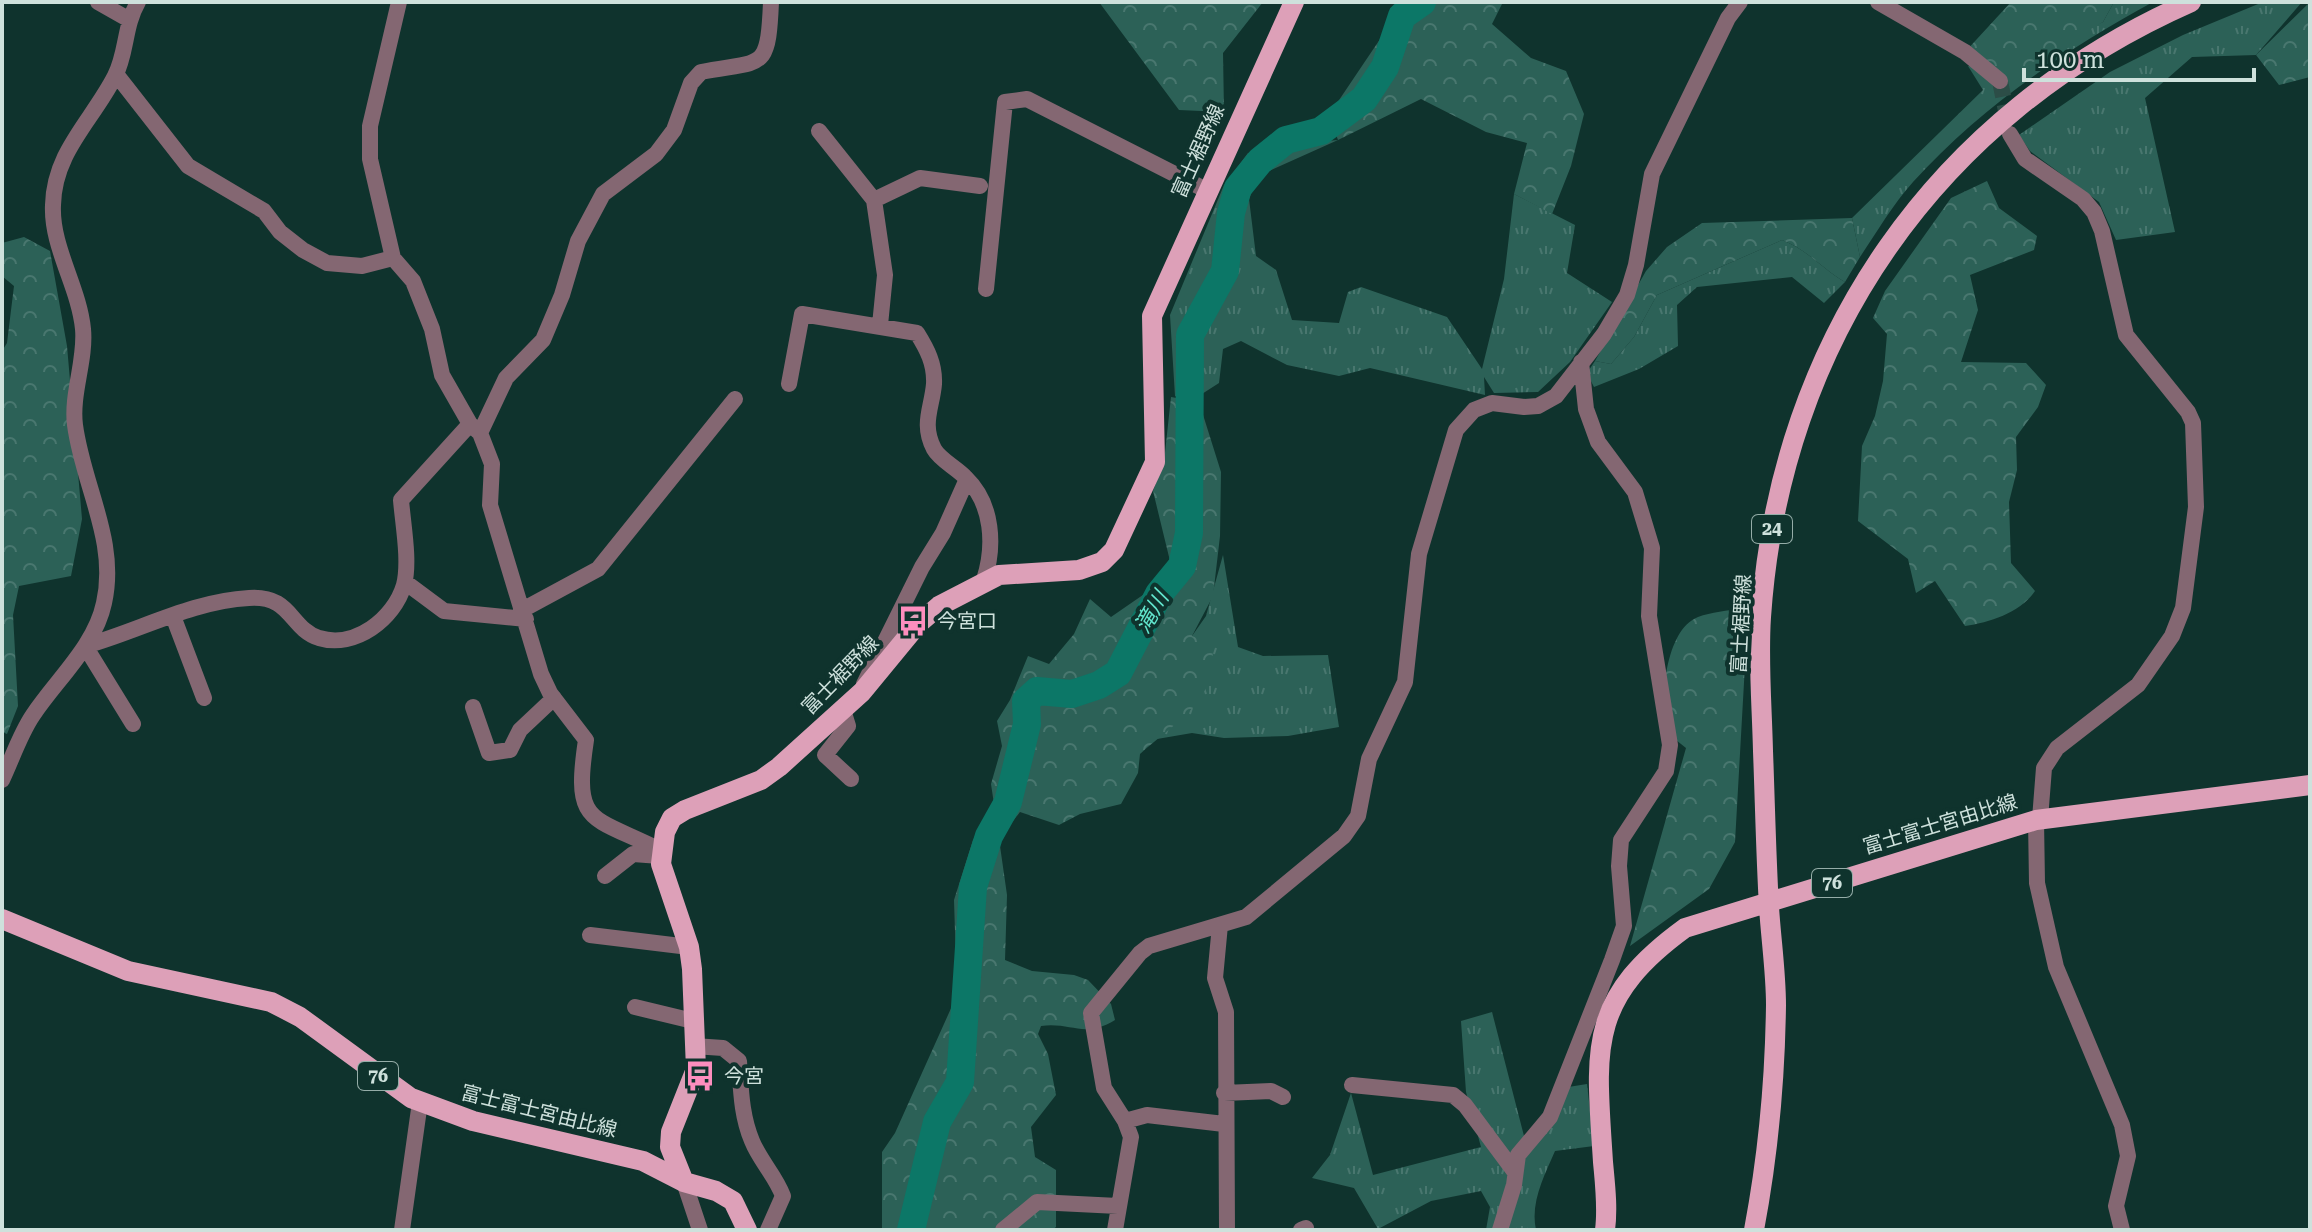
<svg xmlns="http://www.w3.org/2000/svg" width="2312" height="1232" font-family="'Roboto Serif','Noto Sans JP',serif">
  <defs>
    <pattern id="grass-tufts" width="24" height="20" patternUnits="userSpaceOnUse" patternTransform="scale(2)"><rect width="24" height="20" fill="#2c6157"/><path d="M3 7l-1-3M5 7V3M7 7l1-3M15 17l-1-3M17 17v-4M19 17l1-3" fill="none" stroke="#49776f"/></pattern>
    <pattern id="forest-crowns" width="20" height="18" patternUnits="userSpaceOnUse" patternTransform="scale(2)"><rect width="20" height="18" fill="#2c6157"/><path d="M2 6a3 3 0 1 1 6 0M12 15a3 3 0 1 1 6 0" fill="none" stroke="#49776f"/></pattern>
  </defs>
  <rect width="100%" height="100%" fill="#0f332d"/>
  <path fill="url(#grass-tufts)" d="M 2114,2 L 2153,2 C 2066,49 1980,108 1913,182 C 1893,204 1877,232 1860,257 L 1852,218 L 1983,90 L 1968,66 L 1998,69 L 2103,22 Z
    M 2263,2 L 2302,2 L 2256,55 L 2192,57 L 2145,98 L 2175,232 L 2116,240 L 2099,202 L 2030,151 L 2019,135 L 2110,72 L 2183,35 Z
    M 1338,140 L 1258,176 L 1249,199 L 1256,256 L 1276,270 L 1292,320 L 1339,323 L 1348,292 L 1361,287 L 1447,317 L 1482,369 L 1504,279 L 1514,194 L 1575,225 L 1567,273 L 1612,302 L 1570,362 L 1538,392 L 1494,393 L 1484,377 L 1485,395 L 1370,368 L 1339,376 L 1287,365 L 1241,341 L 1223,349 L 1219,383 L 1191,401 L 1175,396 L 1170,315 L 1224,185 L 1248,153 L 1272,146 Z
    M 1782,240 C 1808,250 1821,268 1845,282 L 1824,303 L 1792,277 L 1697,287 L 1677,305 L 1678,346 L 1639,369 L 1594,387 L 1587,373 L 1595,361 L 1611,364 L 1634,337 L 1657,295 Z
    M 1223,555 L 1238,647 L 1263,656 L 1328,655 L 1339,727 L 1288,736 L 1224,738 L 1192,733 L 1157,739 L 1170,721 L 1192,636 L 1206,616 Z
    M 1492,1012 L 1524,1136 L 1546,1113 L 1556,1089 L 1587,1084 L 1594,1146 L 1555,1151 C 1544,1176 1530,1203 1536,1230 L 1486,1230 L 1490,1207 L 1481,1191 L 1431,1201 L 1378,1229 L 1354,1188 L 1312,1178 L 1330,1155 L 1351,1093 L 1373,1175 L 1481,1147 L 1466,1092 L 1461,1021 Z"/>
  <path fill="url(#forest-crowns)" d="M 1099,2 L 1263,2 L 1223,53 L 1224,112 L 1179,110 Z
    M 1405,2 L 1503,2 L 1492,24 L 1531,58 L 1566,71 L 1584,114 L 1571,166 L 1552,214 L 1514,194 L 1527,143 L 1486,132 L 1421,99 L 1338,140 L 1329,115 Z
    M 2011,2 L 2114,2 L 2103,22 L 2000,81 L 1965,52 Z
    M 2310,2 L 2310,77 L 2279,85 L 2256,55 Z
    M 1987,181 L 1999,208 L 2037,236 L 2034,250 L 1970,275 L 1978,310 L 1961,362 L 2026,363 L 2046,385 L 2038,407 L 2016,437 L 2017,470 L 2009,502 L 2011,563 L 2035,591 C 2020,613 1990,622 1965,626 L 1935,581 L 1916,593 L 1908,559 L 1858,521 L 1862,446 L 1875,416 L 1883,381 L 1887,334 L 1873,318 L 1885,291 L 1951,198 Z
    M 1852,218 L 1860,257 L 1845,282 C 1821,268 1808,250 1782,240 L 1657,295 L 1634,337 L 1611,364 L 1595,361 L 1646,271 L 1667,247 L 1702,223 Z
    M 24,237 L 50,251 L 67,346 L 82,519 L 71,576 L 19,586 L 13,615 L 18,706 L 7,734 L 2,732 L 2,351 L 7,343 L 14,286 L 2,276 L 2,243 Z
    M 1171,397 L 1199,402 L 1221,472 L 1220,536 L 1213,596 L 1192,636 L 1212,644 C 1219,701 1179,719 1140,754 L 1138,773 L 1121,804 L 1080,814 L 1059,825 L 1020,812 L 999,839 L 1007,895 L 1005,960 L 1032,971 L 1074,975 L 1088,980 L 1111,1004 L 1115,1020 C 1084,1039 1072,1022 1041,1026 L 1038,1034 L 1048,1054 L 1056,1095 L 1031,1127 L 1035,1157 L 1056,1170 L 1056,1227 L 1052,1230 L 882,1230 L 882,1152 L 895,1133 L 957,995 L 954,900 L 973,840 L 994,804 L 991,784 L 1002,746 L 997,721 L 1010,700 L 1028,656 L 1049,664 L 1074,634 L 1090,599 L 1111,617 L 1153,588 L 1170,561 L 1153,491 L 1164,462 Z
    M 1742,608 L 1746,647 L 1735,842 L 1709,889 L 1630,946 L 1686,748 L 1661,728 C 1663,698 1664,631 1698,617 C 1711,612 1728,611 1742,608 Z"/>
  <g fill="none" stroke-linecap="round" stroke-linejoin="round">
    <path stroke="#0c7767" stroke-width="28" d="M 911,1230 L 937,1122 L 960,1082 L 973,887 L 989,836 L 1008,802 L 1027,724 L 1026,701 L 1037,691 L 1072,694 L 1099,685 L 1118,673 L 1159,594 L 1182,566 L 1189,533 L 1190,335 L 1225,271 L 1231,213 L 1238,188 L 1260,161 L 1286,140 L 1321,131 L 1364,99 L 1385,67 L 1402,16 L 1422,2"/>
    <path stroke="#2c4d47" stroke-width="16" stroke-dasharray="16 8" stroke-linecap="butt" d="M 2000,81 L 2009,126"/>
    <path stroke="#846772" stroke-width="16" d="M 98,2 L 128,19
      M 399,2 L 370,126 L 370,159 L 393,258 L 413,281 L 432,329 L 442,375 L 470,424 L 480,433 L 492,464 L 490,505 L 541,674 L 550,693 L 586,740 C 573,826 590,815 660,850
      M 1878,2 L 1965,52 L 2000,81
      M 116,74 L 188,166 L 264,211 L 280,232 L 303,250 L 327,263 L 362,266 L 393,258
      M 819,131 L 874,200 L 885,275 L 880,325
      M 2010,134 L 2025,159 L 2083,199 L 2094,212 L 2102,231 L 2126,335 L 2188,412 L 2193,423 L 2196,507 L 2183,608 L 2172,636 L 2138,685 L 2057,748 L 2044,768 L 2040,819
      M 874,200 L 920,178 L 980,186
      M 986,289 L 1005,102 L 1027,99 L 1206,190
      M 789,384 L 802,314 L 917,333 C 927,349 935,364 934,384 C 932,408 921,424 934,449 C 940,460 957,468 966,478 C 993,504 995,546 984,580
      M 480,433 L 506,378 L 543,340 L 562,295 L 578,241 L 603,194 L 656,154 L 674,130 L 691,83 L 701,72 C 763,60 768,73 771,2
      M 405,582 L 444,611 L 526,619
      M 524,609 L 598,569 L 735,399
      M 173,616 L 204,698
      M 864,684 L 922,567 L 943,533 L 967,479
      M 473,707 L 489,753 L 510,750 L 520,730 L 554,698
      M 843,710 L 848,726 L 825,755 L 851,779
      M 133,724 L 85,646 C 139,631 192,601 249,598 C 292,595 289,628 319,638 C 355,649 394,619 404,585 C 410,561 403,525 401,500 L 470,424
      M 2,780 C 12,759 20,734 33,715 C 57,679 95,646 104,603 C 118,541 83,486 75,425 C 71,394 86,360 83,329 C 79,287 51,247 53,205 C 54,152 92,121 115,76 C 127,53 124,26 138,2
      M 2036,820 L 2037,883 L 2056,967 L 2122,1125 L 2128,1156 L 2116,1206 L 2122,1230
      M 605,876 L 633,854 L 660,856
      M 1220,925 L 1215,978 L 1226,1012 L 1227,1230
      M 590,935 L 689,947
      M 635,1007 L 693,1021
      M 694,1046 L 723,1048 L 739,1061 C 741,1089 741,1115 752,1141 C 760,1161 775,1175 783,1196 L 768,1230
      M 1352,1085 L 1453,1095 L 1465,1105 L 1514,1171
      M 1224,1093 L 1271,1091 L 1283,1097
      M 1125,1121 L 1147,1115 L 1224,1124
      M 684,1182 L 700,1230
      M 402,1230 L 420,1102
      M 1003,1230 L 1037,1202 L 1118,1206
      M 1115,1230 L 1131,1137 L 1125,1121 L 1104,1088 L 1091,1013 L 1140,953 L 1149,946 L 1246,917 L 1344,836 L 1358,816 L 1369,759 L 1405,682 L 1419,554 L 1456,430 L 1474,410 L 1492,403 L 1524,407 L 1538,406 L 1556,396 L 1604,334 L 1627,295 L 1636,265 L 1652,174 L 1728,18 L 1740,2
      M 1301,1230 L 1306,1228
      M 1500,1230 L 1514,1185 L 1518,1155 L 1550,1117 L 1612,960 L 1624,926 L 1619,866 L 1621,840 L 1666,771 L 1670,745 L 1649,616 L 1652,548 L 1635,492 L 1598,442 L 1586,409 L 1581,362"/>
    <path stroke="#dda0b8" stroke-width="20" d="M 2,919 L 128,971 L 271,1002 L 300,1017 L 411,1098 L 473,1121 L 643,1161 L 684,1182 L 716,1191 L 733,1201 L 747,1230
      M 684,1182 L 670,1147 L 671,1132 L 696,1069 L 692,969 L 689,947 L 661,864 L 665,832 L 672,818 L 685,810 L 761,780 L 779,767 L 862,692 L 918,624 L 939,606 L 999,575 L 1079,570 L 1102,562 L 1114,550 L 1155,462 L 1152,316 L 1294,2
      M 1605,1230 C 1608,1208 1605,1184 1603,1162 C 1596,1050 1586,1000 1685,928 L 2036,820 L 2310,785
      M 1754,1230 C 1768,1156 1775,1081 1776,1005 C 1776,973 1771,939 1769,907 C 1766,855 1765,803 1763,751 C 1762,707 1758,661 1761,617 C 1780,339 1937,114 2191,2"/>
  </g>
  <defs>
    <g id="bus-bare" transform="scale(2.4)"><path d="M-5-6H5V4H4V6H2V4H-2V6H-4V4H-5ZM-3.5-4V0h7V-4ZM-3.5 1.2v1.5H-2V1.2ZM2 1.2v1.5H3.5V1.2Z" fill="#fd8ebe" stroke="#0f332d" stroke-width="2.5" paint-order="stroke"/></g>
  </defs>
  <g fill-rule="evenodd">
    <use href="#bus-bare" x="913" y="621"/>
    <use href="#bus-bare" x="700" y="1076"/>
  </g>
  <g text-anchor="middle" stroke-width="8" stroke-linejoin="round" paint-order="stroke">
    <g fill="#0f332d" stroke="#95ada8" stroke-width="2">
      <rect x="1752" y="515" width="40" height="28" rx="6"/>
      <rect x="1812" y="869" width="40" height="28" rx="6"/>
      <rect x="358" y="1062" width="40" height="28" rx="6"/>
    </g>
    <g font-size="18" font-weight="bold" fill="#cee1dc">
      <text x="1772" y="535">24</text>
      <text x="1832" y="889">76</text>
      <text x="378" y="1082">76</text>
    </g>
    <g font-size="20" fill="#cee1dc" stroke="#0f332d">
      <text transform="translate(1198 151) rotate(-66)" y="7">富士裾野線</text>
      <text transform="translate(1741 624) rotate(-87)" y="7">富士裾野線</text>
      <text transform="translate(840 675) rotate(-46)" y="7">富士裾野線</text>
      <text transform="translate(1940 824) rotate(-17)" y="7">富士富士宮由比線</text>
      <text transform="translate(539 1111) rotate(14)" y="7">富士富士宮由比線</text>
    </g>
    <g font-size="20" fill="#cee1dc" stroke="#0f332d" text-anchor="start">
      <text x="937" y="628">今宮口</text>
      <text x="724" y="1083">今宮</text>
    </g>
    <g font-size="22" font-style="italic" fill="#62e5cd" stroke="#0f332d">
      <text transform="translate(1151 612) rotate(-60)" y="8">滝川</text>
    </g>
  </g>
  <rect width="2312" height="1232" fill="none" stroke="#cee1dc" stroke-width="8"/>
  <path d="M2024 68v12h230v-12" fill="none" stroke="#cee1dc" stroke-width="4"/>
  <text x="2036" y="68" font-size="24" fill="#cee1dc" stroke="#0f332d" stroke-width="6" paint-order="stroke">100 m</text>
</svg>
